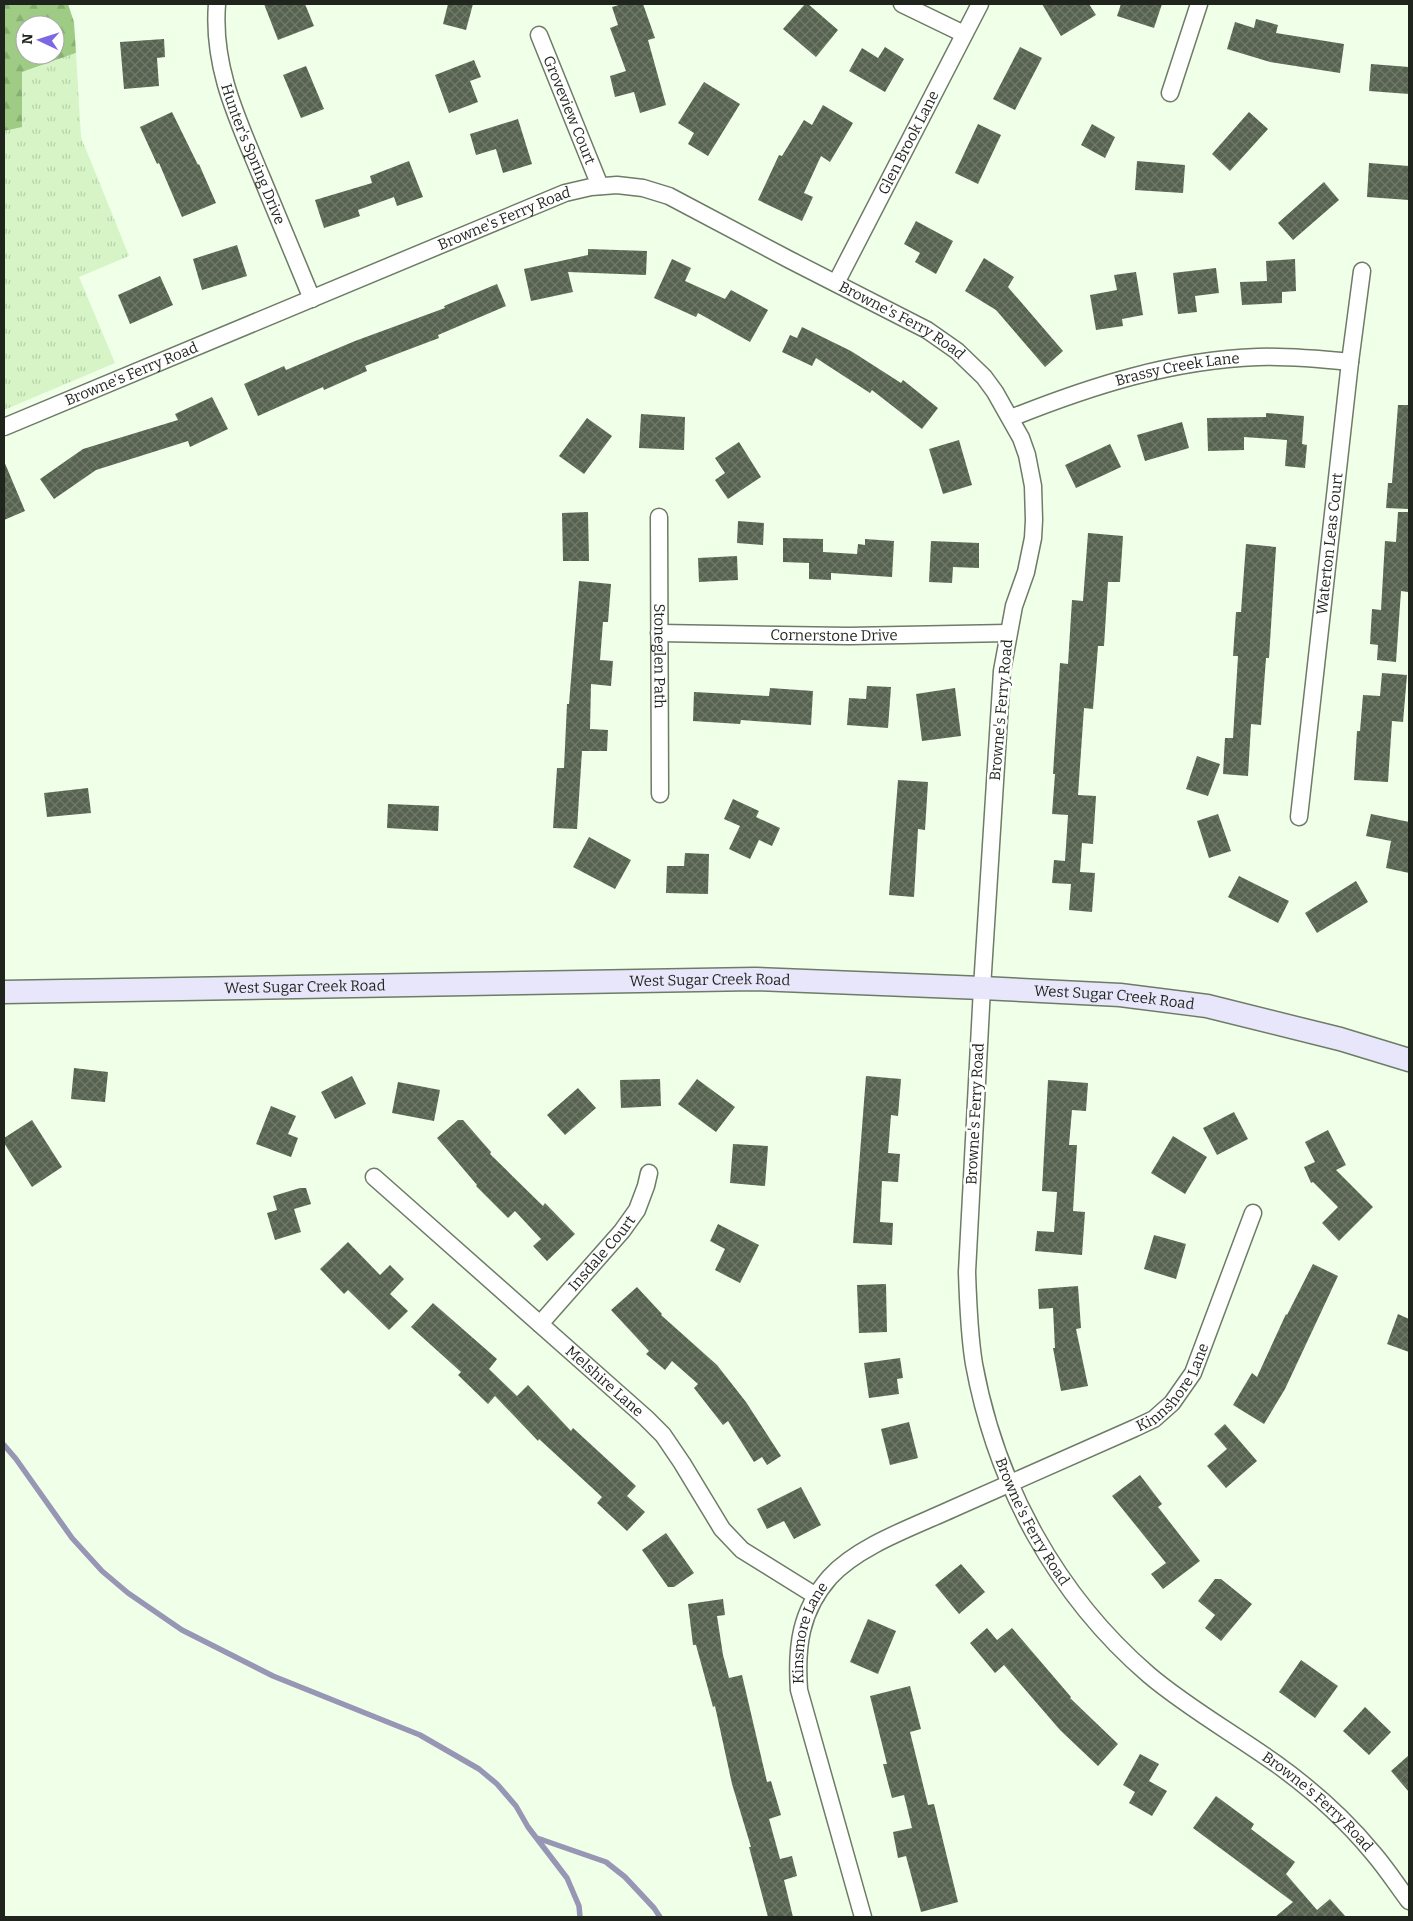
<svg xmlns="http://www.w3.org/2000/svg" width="1413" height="1921" font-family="Bitter,serif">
  <defs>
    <pattern id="forest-firs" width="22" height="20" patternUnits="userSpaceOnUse" patternTransform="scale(1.25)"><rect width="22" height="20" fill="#9ecc85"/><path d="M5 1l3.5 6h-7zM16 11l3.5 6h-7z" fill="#88af72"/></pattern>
    <pattern id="park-tufts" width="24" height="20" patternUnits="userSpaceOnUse" patternTransform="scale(1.25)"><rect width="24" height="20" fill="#d6f4c6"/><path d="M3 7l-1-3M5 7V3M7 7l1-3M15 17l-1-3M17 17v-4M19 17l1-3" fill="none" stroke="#b7d1aa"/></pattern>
    <pattern id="building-cross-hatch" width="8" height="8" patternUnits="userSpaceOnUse" patternTransform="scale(1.25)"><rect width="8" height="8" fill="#576350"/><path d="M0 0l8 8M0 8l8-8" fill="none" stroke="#707a6b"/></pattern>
  </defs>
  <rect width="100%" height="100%" fill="#f0ffe8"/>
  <path fill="url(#forest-firs)" fill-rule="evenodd" d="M 4,4 L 68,4 L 74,22 L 76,53 L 23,72 L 22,128 L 4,131 ZM 25,25 L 55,25 L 55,55 L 25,55 Z"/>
  <path fill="url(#park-tufts)" d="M 76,53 L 81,137 L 129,256 L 79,277 L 115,363 L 4,410 L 4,131 L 22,127 L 22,72 Z"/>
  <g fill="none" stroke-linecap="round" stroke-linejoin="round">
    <path stroke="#9797b5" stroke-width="5.5" d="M 4,1445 L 16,1459 L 72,1538 L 102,1571 L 128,1593 L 182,1630 L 273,1676 L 420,1735 L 479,1769 L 497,1784 L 516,1806 L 528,1827 L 567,1878 L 579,1906 L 580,1917
      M 537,1838 L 606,1862 L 625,1877 L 654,1908 L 660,1917"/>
  </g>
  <path fill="url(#building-cross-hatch)" d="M 264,4 L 305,4 L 314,26 L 278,40 Z
    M 448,4 L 473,4 L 466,30 L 443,24 Z
    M 622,4 L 643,4 L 655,38 L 648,40 L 666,105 L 640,113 L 634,92 L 615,97 L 610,76 L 626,71 L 610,28 L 618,25 L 612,7 Z
    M 805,4 L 808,4 L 838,30 L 816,57 L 783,29 Z
    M 1042,4 L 1089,4 L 1096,15 L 1061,36 Z
    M 1121,4 L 1162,4 L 1154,28 L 1117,16 Z
    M 1256,19 L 1278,25 L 1276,33 L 1344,44 L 1340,73 L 1270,62 L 1227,49 L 1235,22 L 1254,28 Z
    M 164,39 L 165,57 L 157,58 L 159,86 L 124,89 L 120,42 Z
    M 885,47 L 904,59 L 885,92 L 849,71 L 862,48 L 878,58 Z
    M 1020,47 L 1042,58 L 1015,110 L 993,99 Z
    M 474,60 L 481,77 L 470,81 L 478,102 L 449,113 L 435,75 Z
    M 1371,64 L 1409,67 L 1409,94 L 1369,91 Z
    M 306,66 L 324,109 L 301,118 L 283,75 Z
    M 704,82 L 740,104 L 708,156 L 688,144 L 694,133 L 678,123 Z
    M 823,105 L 853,123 L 830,162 L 821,156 L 804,193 L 813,197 L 802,221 L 758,200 L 779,155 L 782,156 L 804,120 L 812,125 Z
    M 172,112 L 198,165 L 199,164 L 216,203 L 182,217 L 159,163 L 157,164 L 140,127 Z
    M 1249,112 L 1268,129 L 1230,171 L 1212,154 Z
    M 518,119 L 532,164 L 503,173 L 496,149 L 476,155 L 470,134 Z
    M 978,124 L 1001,135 L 978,184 L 955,173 Z
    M 1092,124 L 1115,137 L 1105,158 L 1081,145 Z
    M 409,161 L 423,197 L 397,206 L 394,197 L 358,210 L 360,216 L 324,228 L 315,200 L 372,183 L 370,176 Z
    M 1137,161 L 1185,165 L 1183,193 L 1135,190 Z
    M 1369,163 L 1409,166 L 1409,200 L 1367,197 Z
    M 1324,182 L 1339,200 L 1293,240 L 1278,223 Z
    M 916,221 L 953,241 L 936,274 L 915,262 L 920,253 L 904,244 Z
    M 237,245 L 247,276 L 202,290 L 193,259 Z
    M 588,249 L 647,251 L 646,275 L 568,272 L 573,292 L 531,301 L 524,269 L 588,255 Z
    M 984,258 L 1014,277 L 1008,287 L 1063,351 L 1045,367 L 996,310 L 965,291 Z
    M 672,259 L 691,268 L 685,281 L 725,299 L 731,290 L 768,310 L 750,342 L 698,313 L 696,317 L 654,298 Z
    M 1295,259 L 1296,291 L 1282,292 L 1282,303 L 1242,305 L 1240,282 L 1267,281 L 1266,261 Z
    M 1216,268 L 1219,293 L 1195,296 L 1197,312 L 1178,314 L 1173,273 Z
    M 1136,272 L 1143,315 L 1122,319 L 1123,326 L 1096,330 L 1090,295 L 1117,290 L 1114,275 Z
    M 160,276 L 173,305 L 130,324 L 118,295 Z
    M 497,284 L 506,306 L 438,335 L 439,338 L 365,366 L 367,371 L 324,390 L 323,387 L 258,416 L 244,384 L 284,366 L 286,370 L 355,341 L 445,308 L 444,306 Z
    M 802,327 L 851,351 L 901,383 L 903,380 L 938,408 L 922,429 L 872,390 L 870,393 L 816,358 L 812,366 L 782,352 L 790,335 L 797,338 Z
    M 212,397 L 228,429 L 190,447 L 188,441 L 96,470 L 54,499 L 40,479 L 83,449 L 178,420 L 175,414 Z
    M 1398,405 L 1409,405 L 1409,509 L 1386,508 L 1388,483 L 1392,483 Z
    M 1266,413 L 1304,416 L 1302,444 L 1307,445 L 1305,468 L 1285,466 L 1287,440 L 1244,437 L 1244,450 L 1208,451 L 1207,418 L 1266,417 Z
    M 641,414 L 685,417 L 684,450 L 639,448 Z
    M 587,418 L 612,436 L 584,474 L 559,456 Z
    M 1182,422 L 1189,448 L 1145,461 L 1137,435 Z
    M 959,440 L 972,485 L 943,494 L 929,449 Z
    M 739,442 L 761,477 L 728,499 L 715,480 L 725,473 L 715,458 Z
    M 1110,444 L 1121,467 L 1076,488 L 1065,465 Z
    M 4,461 L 25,511 L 4,520 Z
    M 588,512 L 589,561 L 563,561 L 562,513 Z
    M 1398,512 L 1409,512 L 1409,574 L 1408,592 L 1401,591 L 1396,662 L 1377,660 L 1378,645 L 1370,644 L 1372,609 L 1381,610 L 1385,541 L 1396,542 Z
    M 738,521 L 764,523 L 763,545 L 737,543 Z
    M 1088,533 L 1123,536 L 1120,582 L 1108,582 L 1104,646 L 1098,646 L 1093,709 L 1084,708 L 1078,795 L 1096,796 L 1093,844 L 1082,843 L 1080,872 L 1095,873 L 1092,912 L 1069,910 L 1071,884 L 1052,883 L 1054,860 L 1065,861 L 1068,815 L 1052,814 L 1055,774 L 1053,774 L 1060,663 L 1068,664 L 1072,600 L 1083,601 Z
    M 783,538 L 823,539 L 823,552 L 857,554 L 858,544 L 865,545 L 865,539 L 894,541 L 892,577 L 831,573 L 831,580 L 809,579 L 809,563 L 783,562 Z
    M 931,541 L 979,543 L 979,568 L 953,567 L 952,583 L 929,582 Z
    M 1246,544 L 1276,547 L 1269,658 L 1266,658 L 1261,725 L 1251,724 L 1248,776 L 1223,774 L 1225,738 L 1233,738 L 1238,656 L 1233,656 L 1236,612 L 1241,612 Z
    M 737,556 L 738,580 L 699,582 L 698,558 Z
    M 579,581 L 611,584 L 608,622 L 603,622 L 600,660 L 613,661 L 611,686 L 591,684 L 590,729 L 608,730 L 607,751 L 582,751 L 577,829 L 553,828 L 557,768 L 564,768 L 567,704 L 569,704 Z
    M 1382,673 L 1407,675 L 1403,722 L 1392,721 L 1388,782 L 1354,780 L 1357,731 L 1360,731 L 1363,695 L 1380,696 Z
    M 867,686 L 891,687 L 888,728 L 847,725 L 849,698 L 866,699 Z
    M 770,688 L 813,691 L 811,725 L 741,720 L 740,724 L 693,721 L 694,692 L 769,696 Z
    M 955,688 L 961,736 L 922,741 L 916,694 Z
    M 1197,756 L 1220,764 L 1208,796 L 1186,789 Z
    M 898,780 L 928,782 L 925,830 L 918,829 L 914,897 L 889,895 Z
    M 88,788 L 91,813 L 47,817 L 44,793 Z
    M 733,799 L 759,811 L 756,817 L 780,828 L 772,846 L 759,840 L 750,859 L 729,849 L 740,826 L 724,819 Z
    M 388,804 L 439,806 L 438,831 L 387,828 Z
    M 1218,814 L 1231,851 L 1209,858 L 1197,821 Z
    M 1371,814 L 1409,822 L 1409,873 L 1386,868 L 1391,841 L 1366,836 Z
    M 589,837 L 631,860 L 615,889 L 573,867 Z
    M 685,853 L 709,854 L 708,894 L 666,893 L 667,866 L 684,866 Z
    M 1239,876 L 1289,901 L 1278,923 L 1228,897 Z
    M 1356,881 L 1368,902 L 1317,933 L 1305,913 Z
    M 74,1068 L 108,1072 L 105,1102 L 71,1099 Z
    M 352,1076 L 366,1104 L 335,1119 L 321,1092 Z
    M 866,1076 L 901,1079 L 898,1116 L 891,1115 L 888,1153 L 900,1154 L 898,1182 L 882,1181 L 880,1222 L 893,1223 L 892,1245 L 853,1243 Z
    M 660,1079 L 661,1106 L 621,1108 L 620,1080 Z
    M 697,1079 L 735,1107 L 716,1132 L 678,1104 Z
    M 1048,1080 L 1088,1083 L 1086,1111 L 1072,1110 L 1069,1145 L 1077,1145 L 1073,1211 L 1085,1212 L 1082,1255 L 1035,1251 L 1037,1231 L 1054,1232 L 1057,1192 L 1042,1191 Z
    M 398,1082 L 440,1090 L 434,1121 L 392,1113 Z
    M 578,1088 L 596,1108 L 565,1135 L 547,1115 Z
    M 271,1106 L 296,1116 L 288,1134 L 298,1138 L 291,1157 L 256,1144 Z
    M 1234,1112 L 1248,1139 L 1217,1155 L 1203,1128 Z
    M 32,1120 L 62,1167 L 32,1187 L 4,1143 L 4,1138 Z
    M 458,1120 L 463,1120 L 491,1152 L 490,1154 L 543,1206 L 545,1203 L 575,1234 L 547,1261 L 533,1246 L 541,1239 L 515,1211 L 508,1218 L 476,1186 L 477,1185 L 437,1138 Z
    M 1328,1130 L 1346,1165 L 1336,1170 L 1373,1207 L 1339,1241 L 1322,1223 L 1338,1207 L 1313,1182 L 1311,1183 L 1304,1167 L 1315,1162 L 1305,1142 Z
    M 1173,1136 L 1207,1157 L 1185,1194 L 1151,1173 Z
    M 733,1144 L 768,1146 L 765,1186 L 730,1183 Z
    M 300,1188 L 306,1188 L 311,1204 L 294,1209 L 301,1232 L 275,1240 L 267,1213 L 277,1210 L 273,1196 Z
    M 718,1224 L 759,1245 L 740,1283 L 715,1270 L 725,1249 L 710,1241 Z
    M 1154,1235 L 1186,1244 L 1176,1279 L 1144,1269 Z
    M 348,1242 L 380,1275 L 390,1265 L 404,1279 L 390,1294 L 408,1311 L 389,1330 L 348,1290 L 344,1294 L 320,1269 Z
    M 1313,1264 L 1338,1276 L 1285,1389 L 1264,1424 L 1233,1405 L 1252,1373 L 1257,1377 L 1286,1314 L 1287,1315 Z
    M 886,1284 L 887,1332 L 859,1333 L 857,1285 Z
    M 1078,1286 L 1081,1328 L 1076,1329 L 1088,1386 L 1061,1391 L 1053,1348 L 1055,1348 L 1053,1308 L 1039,1309 L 1038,1289 Z
    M 637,1287 L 662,1314 L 661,1315 L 717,1365 L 746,1402 L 781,1456 L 767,1465 L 762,1457 L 754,1462 L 728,1421 L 723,1425 L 694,1388 L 698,1384 L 672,1361 L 665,1370 L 646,1354 L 649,1351 L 611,1310 Z
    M 433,1303 L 497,1359 L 489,1369 L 517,1396 L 528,1385 L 571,1431 L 573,1428 L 636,1486 L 627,1496 L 645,1512 L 627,1531 L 597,1503 L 602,1497 L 539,1439 L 538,1441 L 495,1396 L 488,1404 L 458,1375 L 461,1372 L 411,1327 Z
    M 1398,1314 L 1409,1319 L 1409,1352 L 1387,1344 Z
    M 900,1358 L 903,1378 L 897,1379 L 899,1394 L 869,1398 L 864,1363 Z
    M 909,1422 L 918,1458 L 890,1465 L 881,1429 Z
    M 1225,1424 L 1257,1461 L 1226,1488 L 1207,1466 L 1227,1449 L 1214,1434 Z
    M 1140,1475 L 1162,1504 L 1158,1507 L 1200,1561 L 1163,1589 L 1151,1574 L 1166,1563 L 1112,1496 Z
    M 801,1487 L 821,1525 L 794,1539 L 784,1521 L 767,1529 L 757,1509 Z
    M 666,1533 L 694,1573 L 674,1587 L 668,1587 L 642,1550 Z
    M 961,1564 L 985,1592 L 959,1614 L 935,1585 Z
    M 1215,1579 L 1221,1579 L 1252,1604 L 1221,1641 L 1205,1628 L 1215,1615 L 1198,1601 Z
    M 723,1599 L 725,1615 L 717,1616 L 723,1655 L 729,1678 L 742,1675 L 767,1782 L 771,1781 L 781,1815 L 769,1819 L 780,1859 L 792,1856 L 797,1876 L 784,1880 L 793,1917 L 768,1917 L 749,1847 L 751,1847 L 732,1784 L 715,1706 L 713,1707 L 696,1645 L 693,1645 L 688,1604 Z
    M 868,1619 L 896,1631 L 878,1674 L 850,1662 Z
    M 987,1628 L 997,1640 L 1012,1628 L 1071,1697 L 1070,1698 L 1118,1744 L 1098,1766 L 1060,1730 L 1004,1665 L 995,1673 L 970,1643 Z
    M 1301,1660 L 1338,1686 L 1315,1718 L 1279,1692 Z
    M 910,1686 L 921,1729 L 910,1732 L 928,1805 L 934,1804 L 958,1902 L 921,1912 L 906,1856 L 898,1858 L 893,1832 L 912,1828 L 904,1795 L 892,1798 L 883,1764 L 887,1764 L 870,1696 Z
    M 1365,1707 L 1391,1732 L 1369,1755 L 1343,1731 Z
    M 1140,1754 L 1159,1764 L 1149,1781 L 1167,1791 L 1152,1816 L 1129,1803 L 1135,1792 L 1123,1785 Z
    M 1409,1755 L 1409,1792 L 1391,1771 Z
    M 1216,1796 L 1254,1824 L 1251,1829 L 1295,1862 L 1286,1874 L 1317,1910 L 1330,1899 L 1346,1917 L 1275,1917 L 1293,1902 L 1193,1828 Z"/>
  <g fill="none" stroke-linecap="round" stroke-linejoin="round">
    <g stroke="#6e7b67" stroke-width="19">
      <g id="street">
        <path id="s1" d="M 217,4 C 212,67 237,118 261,176 C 278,217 295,258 312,299"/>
        <path d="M 902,4 L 964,34"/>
        <path id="s2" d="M 539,35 L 600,186"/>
        <path d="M 1170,93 L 1199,4"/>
        <path id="s3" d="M 836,283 L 980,4"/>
        <path id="s4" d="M 1011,418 C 1091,386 1172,360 1258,357 C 1289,356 1320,359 1350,362"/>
        <path id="s5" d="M 4,427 L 565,193 L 591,187 L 617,185 L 643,188 L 669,196 L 790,260 L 927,330 L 957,351 L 984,377 L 995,392 L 1021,438 L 1027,455 L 1033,486 L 1034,520 L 1033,538 L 1026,572 L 1014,606 L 1002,671 L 982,988 L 967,1272 C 968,1303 969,1334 974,1364 C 996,1484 1056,1595 1149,1675 C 1188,1708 1233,1733 1275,1763 C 1310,1788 1345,1819 1373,1853 C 1386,1868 1397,1885 1409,1901"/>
        <path id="s6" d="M 659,517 L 660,794"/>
        <path id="s7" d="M 659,633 L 849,636 L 1008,633"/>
        <path id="s8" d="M 1299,817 L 1350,362 L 1362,271"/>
        <path id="s9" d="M 374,1177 L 646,1418 L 663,1435 L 682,1463 L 722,1529 L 742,1550 L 816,1596"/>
        <path id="s10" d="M 540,1324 L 622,1231 L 637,1210 L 646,1186 L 649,1173"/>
        <path id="s11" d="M 863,1917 L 799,1690 C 796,1647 800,1611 830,1577 C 858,1546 913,1527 952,1509 C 1013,1482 1074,1455 1135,1428 L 1154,1419 L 1172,1403 L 1193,1373 L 1253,1213"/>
      </g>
    </g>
    <g stroke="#6e7b67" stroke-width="25">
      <g id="secondary">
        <path id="s12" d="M 4,992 L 755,979 L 982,988 L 1120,995 L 1207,1006 L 1340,1039 L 1409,1060"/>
      </g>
    </g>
    <use href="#street" stroke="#fff" stroke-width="16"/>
    <use href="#secondary" stroke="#e7e6fa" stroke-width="22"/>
  </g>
  <g text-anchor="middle" stroke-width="5" stroke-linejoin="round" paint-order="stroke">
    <g font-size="15" fill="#1f251d" stroke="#fff">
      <text dy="5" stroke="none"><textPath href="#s2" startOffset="81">Groveview Court</textPath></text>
      <text dy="5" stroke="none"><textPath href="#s3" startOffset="158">Glen Brook Lane</textPath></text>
      <text dy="5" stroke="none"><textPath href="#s1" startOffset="156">Hunter's Spring Drive</textPath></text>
      <text dy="5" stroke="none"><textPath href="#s5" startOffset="542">Browne's Ferry Road</textPath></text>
      <text dy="5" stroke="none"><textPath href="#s5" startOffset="978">Browne's Ferry Road</textPath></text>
      <text dy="5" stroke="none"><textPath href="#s4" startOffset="174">Brassy Creek Lane</textPath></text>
      <text dy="5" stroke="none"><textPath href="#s5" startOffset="138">Browne's Ferry Road</textPath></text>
      <text dy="5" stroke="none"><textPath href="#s8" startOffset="275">Waterton Leas Court</textPath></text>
      <text dy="5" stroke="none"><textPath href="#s7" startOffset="175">Cornerstone Drive</textPath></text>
      <text dy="5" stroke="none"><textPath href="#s6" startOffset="139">Stoneglen Path</textPath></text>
      <text transform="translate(1001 710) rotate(-85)" y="5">Browne's Ferry Road</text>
      <text dy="5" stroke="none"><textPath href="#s12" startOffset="706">West Sugar Creek Road</textPath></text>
      <text dy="5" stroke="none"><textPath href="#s12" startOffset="301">West Sugar Creek Road</textPath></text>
      <text dy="5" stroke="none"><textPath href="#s12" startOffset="1111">West Sugar Creek Road</textPath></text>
      <text transform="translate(975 1114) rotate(-87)" y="5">Browne's Ferry Road</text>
      <text dy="5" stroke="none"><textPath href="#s10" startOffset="94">Insdale Court</textPath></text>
      <text dy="5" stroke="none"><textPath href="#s9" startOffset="308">Melshire Lane</textPath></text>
      <text dy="5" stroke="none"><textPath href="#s11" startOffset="755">Kinnshore Lane</textPath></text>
      <text dy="5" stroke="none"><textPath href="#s5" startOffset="2252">Browne's Ferry Road</textPath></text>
      <text dy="5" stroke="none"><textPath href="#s11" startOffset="295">Kinsmore Lane</textPath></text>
      <text dy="5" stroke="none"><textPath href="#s5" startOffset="2658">Browne's Ferry Road</textPath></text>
    </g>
  </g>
  <rect width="1413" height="1921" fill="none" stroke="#1f251d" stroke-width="10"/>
  <g transform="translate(40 40) rotate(274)"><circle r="24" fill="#ffffff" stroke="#a5a8a5"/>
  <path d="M0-4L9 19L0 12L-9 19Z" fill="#7c68e3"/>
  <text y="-8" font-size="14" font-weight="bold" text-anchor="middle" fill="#1f251d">N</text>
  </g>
</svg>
